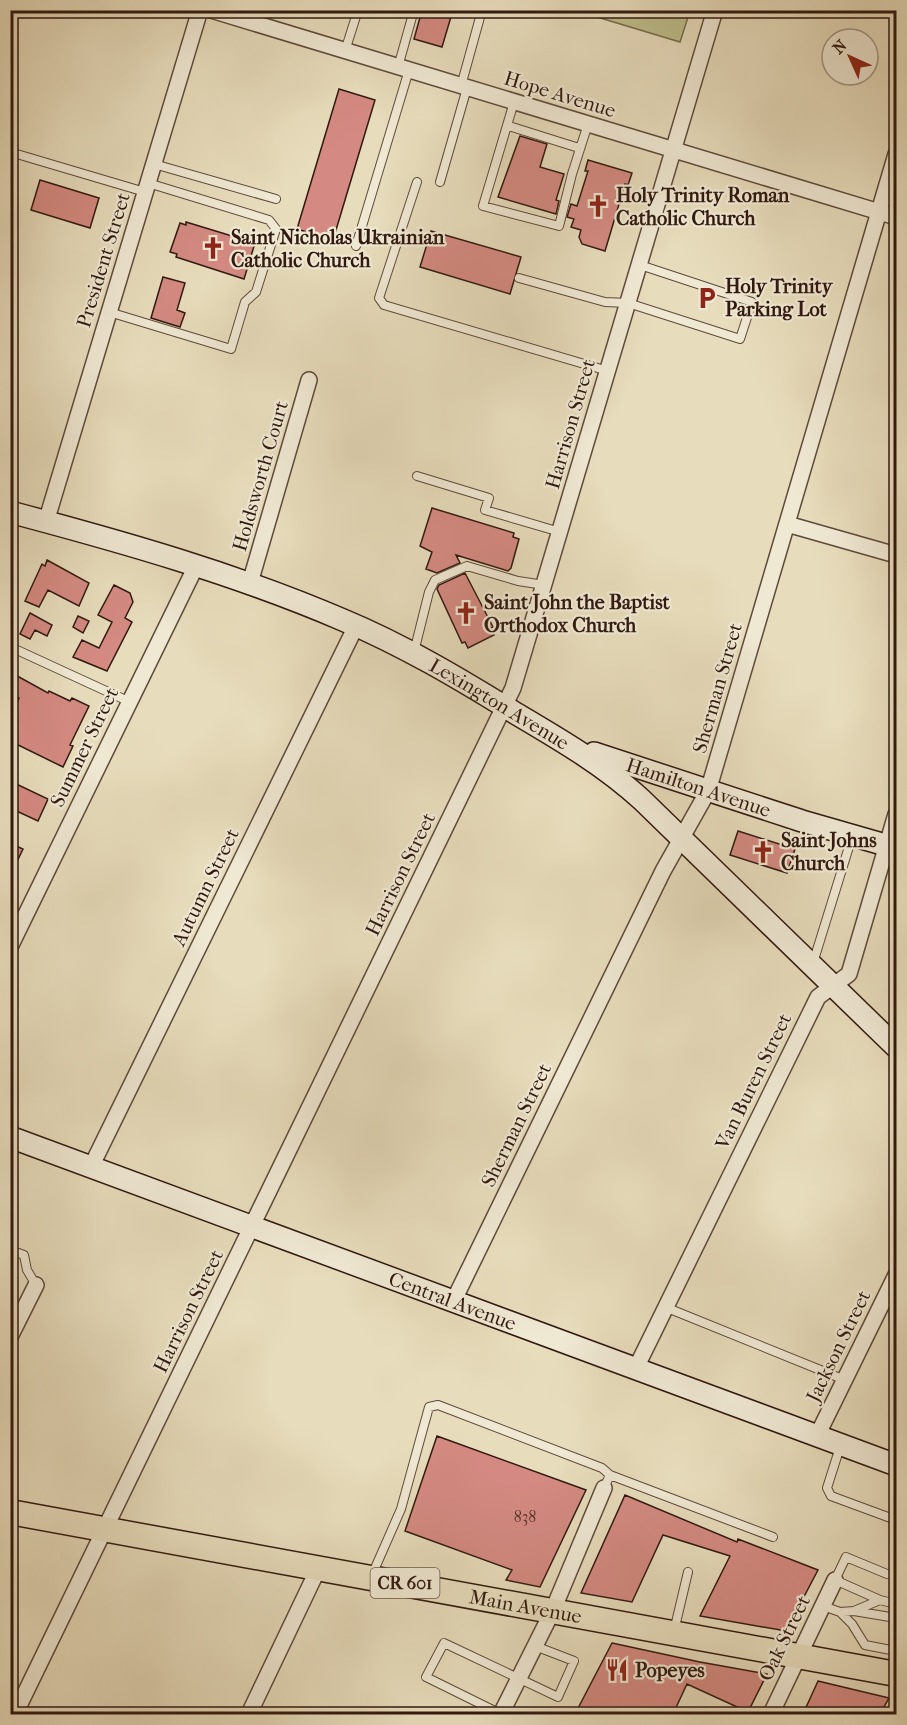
<svg xmlns="http://www.w3.org/2000/svg" width="907" height="1725" font-family="'IM FELL French Canon',serif">
  <rect width="100%" height="100%" fill="#e7dcbc"/>
  <filter id="stains"><feTurbulence type="fractalNoise" baseFrequency=".00333" numOctaves="4"/><feColorMatrix values="0 0 0 0 .2 0 0 0 0 .09 0 0 0 0 .02 0 0 0 .5 -.17"/></filter>
  <radialGradient id="worn" r=".72"><stop offset=".6" stop-color="#630" stop-opacity="0"/><stop offset="1" stop-color="#630" stop-opacity=".3"/></radialGradient>
  <path fill="#bdbe8c" stroke="#776c4e" stroke-width="1.5" d="M 577,11 L 690,11 L 680,42 Z"/>
  <path fill="#d48a82" stroke="#311910" stroke-width="1.5" d="M 422,10 L 453,10 L 442,47 L 414,39 Z
    M 339,89 L 375,100 L 333,240 L 297,229 Z
    M 520,136 L 547,144 L 540,167 L 564,174 L 556,200 L 559,201 L 556,214 L 498,197 Z
    M 588,160 L 632,173 L 628,185 L 625,184 L 605,251 L 582,244 L 579,237 L 581,230 L 571,227 L 574,219 L 567,217 L 571,204 L 577,206 L 588,171 L 585,171 Z
    M 40,180 L 99,198 L 90,228 L 31,210 Z
    M 186,222 L 255,243 L 244,279 L 176,257 L 177,254 L 170,252 L 180,223 L 186,225 Z
    M 431,231 L 521,257 L 510,294 L 420,267 Z
    M 163,277 L 185,283 L 177,310 L 185,313 L 180,327 L 151,318 Z
    M 432,508 L 514,533 L 513,537 L 519,539 L 511,568 L 508,571 L 456,555 L 460,563 L 437,573 L 426,569 L 432,552 L 420,546 Z
    M 47,560 L 89,583 L 79,606 L 48,590 L 39,607 L 25,601 L 42,564 L 45,566 Z
    M 465,573 L 493,627 L 490,628 L 494,635 L 468,648 L 465,642 L 462,643 L 437,589 L 439,585 Z
    M 114,585 L 130,593 L 133,602 L 125,618 L 132,622 L 107,671 L 73,657 L 82,640 L 99,648 L 112,622 L 98,615 Z
    M 30,613 L 52,625 L 47,636 L 35,630 L 30,639 L 20,634 Z
    M 78,616 L 89,621 L 83,633 L 73,627 Z
    M 10,672 L 48,693 L 49,691 L 70,701 L 72,698 L 89,706 L 70,745 L 73,746 L 63,767 L 10,741 L 10,719 L 19,698 L 10,693 Z
    M 10,781 L 48,799 L 38,821 L 10,808 Z
    M 738,831 L 795,849 L 787,873 L 730,855 Z
    M 10,843 L 23,849 L 10,876 Z
    M 437,1436 L 586,1490 L 540,1587 L 506,1580 L 512,1570 L 405,1531 Z
    M 625,1495 L 737,1542 L 738,1539 L 818,1570 L 786,1631 L 700,1616 L 730,1556 L 663,1535 L 632,1602 L 581,1593 Z
    M 612,1643 L 700,1662 L 767,1674 L 748,1712 L 687,1684 L 673,1714 L 575,1714 Z
    M 818,1681 L 889,1698 L 880,1714 L 803,1714 Z"/>
  <g fill="none" stroke-linecap="round" stroke-linejoin="round">
    <g stroke="#5e4a3b" stroke-width="10">
      <path id="service" d="M 345,51 L 358,10
        M 398,67 L 414,10
        M 461,86 L 482,10
        M 514,102 L 483,206 L 559,226 L 572,174 L 588,124
        M 509,126 L 579,148
        M 10,152 L 145,192
        M 154,164 L 276,199
        M 417,182 L 379,298 L 384,305 L 608,371
        M 440,182 L 467,88
        M 356,246 L 409,70
        M 519,278 L 605,302 L 628,303 L 740,339 L 752,302 L 640,265
        M 109,312 L 231,349 L 245,302 L 256,292 L 276,229 L 269,220 L 148,183
        M 417,476 L 489,498 L 485,510 L 560,532
        M 17,650 L 130,702
        M 414,652 L 429,592 L 435,580 L 467,566 L 518,581 L 544,585
        M 813,963 L 852,837
        M 10,1250 L 24,1255 L 27,1270 L 36,1285
        M 665,1307 L 845,1380
        M 840,1447 L 827,1488 L 831,1496 L 896,1520
        M 610,1475 L 773,1537
        M 372,1575 L 401,1509 L 429,1407 L 438,1405 L 602,1468 L 610,1475 L 604,1488
        M 880,1600 L 835,1580 L 846,1557 L 887,1574
        M 823,1606 L 840,1612 L 852,1624 L 865,1645 L 896,1651
        M 854,1611 L 896,1618
        M 840,1612 L 854,1611 L 880,1600 L 896,1604
        M 674,1631 L 688,1572
        M 501,1714 L 426,1677 L 444,1643 L 558,1697 L 574,1661 L 535,1646"/>
    </g>
    <g stroke="#5e4a3b" stroke-width="18">
      <path id="minor" d="M 211,10 L 896,217
        M 46,522 L 200,10
        M 787,524 L 896,555
        M 250,583 L 309,380
        M 10,947 L 196,566
        M 91,1167 L 356,626
        M 454,1300 L 663,871 L 708,791 L 896,154
        M 10,1337 L 36,1285
        M 636,1368 L 818,997 L 849,974 L 896,814
        M 817,1436 L 896,1275
        M 15,1714 L 513,688 L 715,10
        M 249,1714 L 319,1567
        M 501,1714 L 553,1610 L 604,1488
        M 771,1714 L 835,1580"/>
    </g>
    <g stroke="#311910" stroke-width="24">
      <g id="secondary">
        <path id="s1" d="M 10,512 C 123,542 236,574 343,620 C 403,645 460,679 515,713 C 559,739 604,765 642,800 L 896,1047"/>
        <path id="s2" d="M 594,753 L 802,821 L 896,848"/>
        <path id="s3" d="M 10,1137 L 896,1465"/>
      </g>
    </g>
    <g stroke="#311910" stroke-width="27">
      <g id="primary">
        <path id="s4" d="M 10,1512 L 896,1674"/>
      </g>
    </g>
    <use href="#service" stroke="#efe8d3" stroke-width="8"/>
    <use href="#minor" stroke="#efe8d3" stroke-width="15"/>
    <use href="#secondary" stroke="#efe8d3" stroke-width="21"/>
    <use href="#primary" stroke="#e7dcbc" stroke-width="24"/>
  </g>
  <defs>
    <g id="church-bare" transform="scale(1.8)"><path d="M-1.2-6h2.4v3.5h3.3v2.4h-3.3V6h-2.4V-.1h-3.3v-2.4h3.3Z" fill="#8f2418" stroke="#efe8d3" stroke-width="2.5" paint-order="stroke"/></g>
    <g id="parking-bare" transform="scale(1.8)"><path d="M-3.5-5.5H1a3.5 3.5 0 0 1 0 7H-1V5.5H-3.5ZM-1-3.4V-.6H.8a1.4 1.4 0 0 0 0-2.8Z" fill="#8f2418" stroke="#efe8d3" stroke-width="2.5" paint-order="stroke"/></g>
    <g id="restaurant-bare" transform="scale(1.8)"><path d="M-5-6h1v4h1v-4h1v4h1v-4h1v5L-1.5 .5V6h-2V.5L-5-1ZM5-6V6H3V1.5H1.5Q1.5-4 5-6Z" fill="#8f2418" stroke="#efe8d3" stroke-width="2.5" paint-order="stroke"/></g>
  </defs>
  <g fill-rule="evenodd">
    <use href="#church-bare" x="598" y="206"/>
    <use href="#church-bare" x="213" y="248"/>
    <use href="#parking-bare" x="707" y="298"/>
    <use href="#church-bare" x="466" y="613"/>
    <use href="#church-bare" x="763" y="852"/>
    <use href="#restaurant-bare" x="617" y="1670"/>
  </g>
  <g text-anchor="middle" stroke-width="4.5" stroke-linejoin="round" paint-order="stroke">
    <g font-size="16" fill="#5a352c">
      <text x="525" y="1522">838</text>
    </g>
    <rect fill="#efe8d3" stroke="#6a574a" stroke-width="1.5" x="370.5" y="1568" width="69" height="30" rx="4.5"/>
    <g font-size="18" font-weight="bold" fill="#311910">
      <text x="405" y="1589">CR 601</text>
    </g>
    <g font-size="20" fill="#311910" stroke="#efe8d3">
      <text transform="translate(560 94) rotate(17)" y="7">Hope Avenue</text>
      <text transform="translate(103 260) rotate(-73)" y="7">President Street</text>
      <text transform="translate(570 424) rotate(-74)" y="7">Harrison Street</text>
      <text transform="translate(260 476) rotate(-74)" y="7">Holdsworth Court</text>
      <text transform="translate(717 688) rotate(-74)" y="7">Sherman Street</text>
      <text dy="7" stroke="none"><textPath href="#s1" startOffset="528">Lexington Avenue</textPath></text>
      <text transform="translate(84 747) rotate(-64)" y="7">Summer Street</text>
      <text dy="7" stroke="none"><textPath href="#s2" startOffset="110">Hamilton Avenue</textPath></text>
      <text transform="translate(400 874) rotate(-64)" y="7">Harrison Street</text>
      <text transform="translate(205 887) rotate(-64)" y="7">Autumn Street</text>
      <text transform="translate(753 1081) rotate(-64)" y="7">Van Buren Street</text>
      <text transform="translate(516 1125) rotate(-64)" y="7">Sherman Street</text>
      <text dy="7" stroke="none"><textPath href="#s3" startOffset="472">Central Avenue</textPath></text>
      <text transform="translate(188 1311) rotate(-64)" y="7">Harrison Street</text>
      <text transform="translate(838 1346) rotate(-64)" y="7">Jackson Street</text>
      <text dy="7" stroke="none"><textPath href="#s4" startOffset="524">Main Avenue</textPath></text>
      <text transform="translate(784 1638) rotate(-64)" y="7">Oak Street</text>
    </g>
    <g font-size="20" font-weight="bold" fill="#311910" stroke="#efe8d3" text-anchor="start">
      <text x="616" y="202">Holy Trinity Roman<tspan x="616" dy="23">Catholic Church</tspan></text>
      <text x="231" y="244">Saint Nicholas Ukrainian<tspan x="231" dy="23">Catholic Church</tspan></text>
      <text x="725" y="293">Holy Trinity<tspan x="725" dy="23">Parking Lot</tspan></text>
      <text x="484" y="609">Saint John the Baptist<tspan x="484" dy="23">Orthodox Church</tspan></text>
      <text x="781" y="847">Saint Johns<tspan x="781" dy="23">Church</tspan></text>
      <text x="635" y="1677">Popeyes</text>
    </g>
  </g>
  <rect width="907" height="1725" fill="none" stroke="#e7dcbc" stroke-width="36"/>
  <rect x="12" y="12" width="883" height="1701" fill="none" stroke="#311910" stroke-width="3"/>
  <rect x="18" y="18" width="871" height="1689" fill="none" stroke="#311910" stroke-width="1.5"/>
  <g transform="translate(850 57) rotate(315)"><circle r="28" fill="#efe8d3" stroke="#a39585" stroke-width="1.5"/>
  <path d="M0-4.5L10 22L0 15L-10 22Z" fill="#8f2418"/>
  <text y="-9" font-size="16" font-weight="bold" text-anchor="middle" fill="#311910">N</text>
  </g>
  <rect width="100%" height="100%" filter="url(#stains)"/>
  <rect width="100%" height="100%" fill="url(#worn)"/>
</svg>
